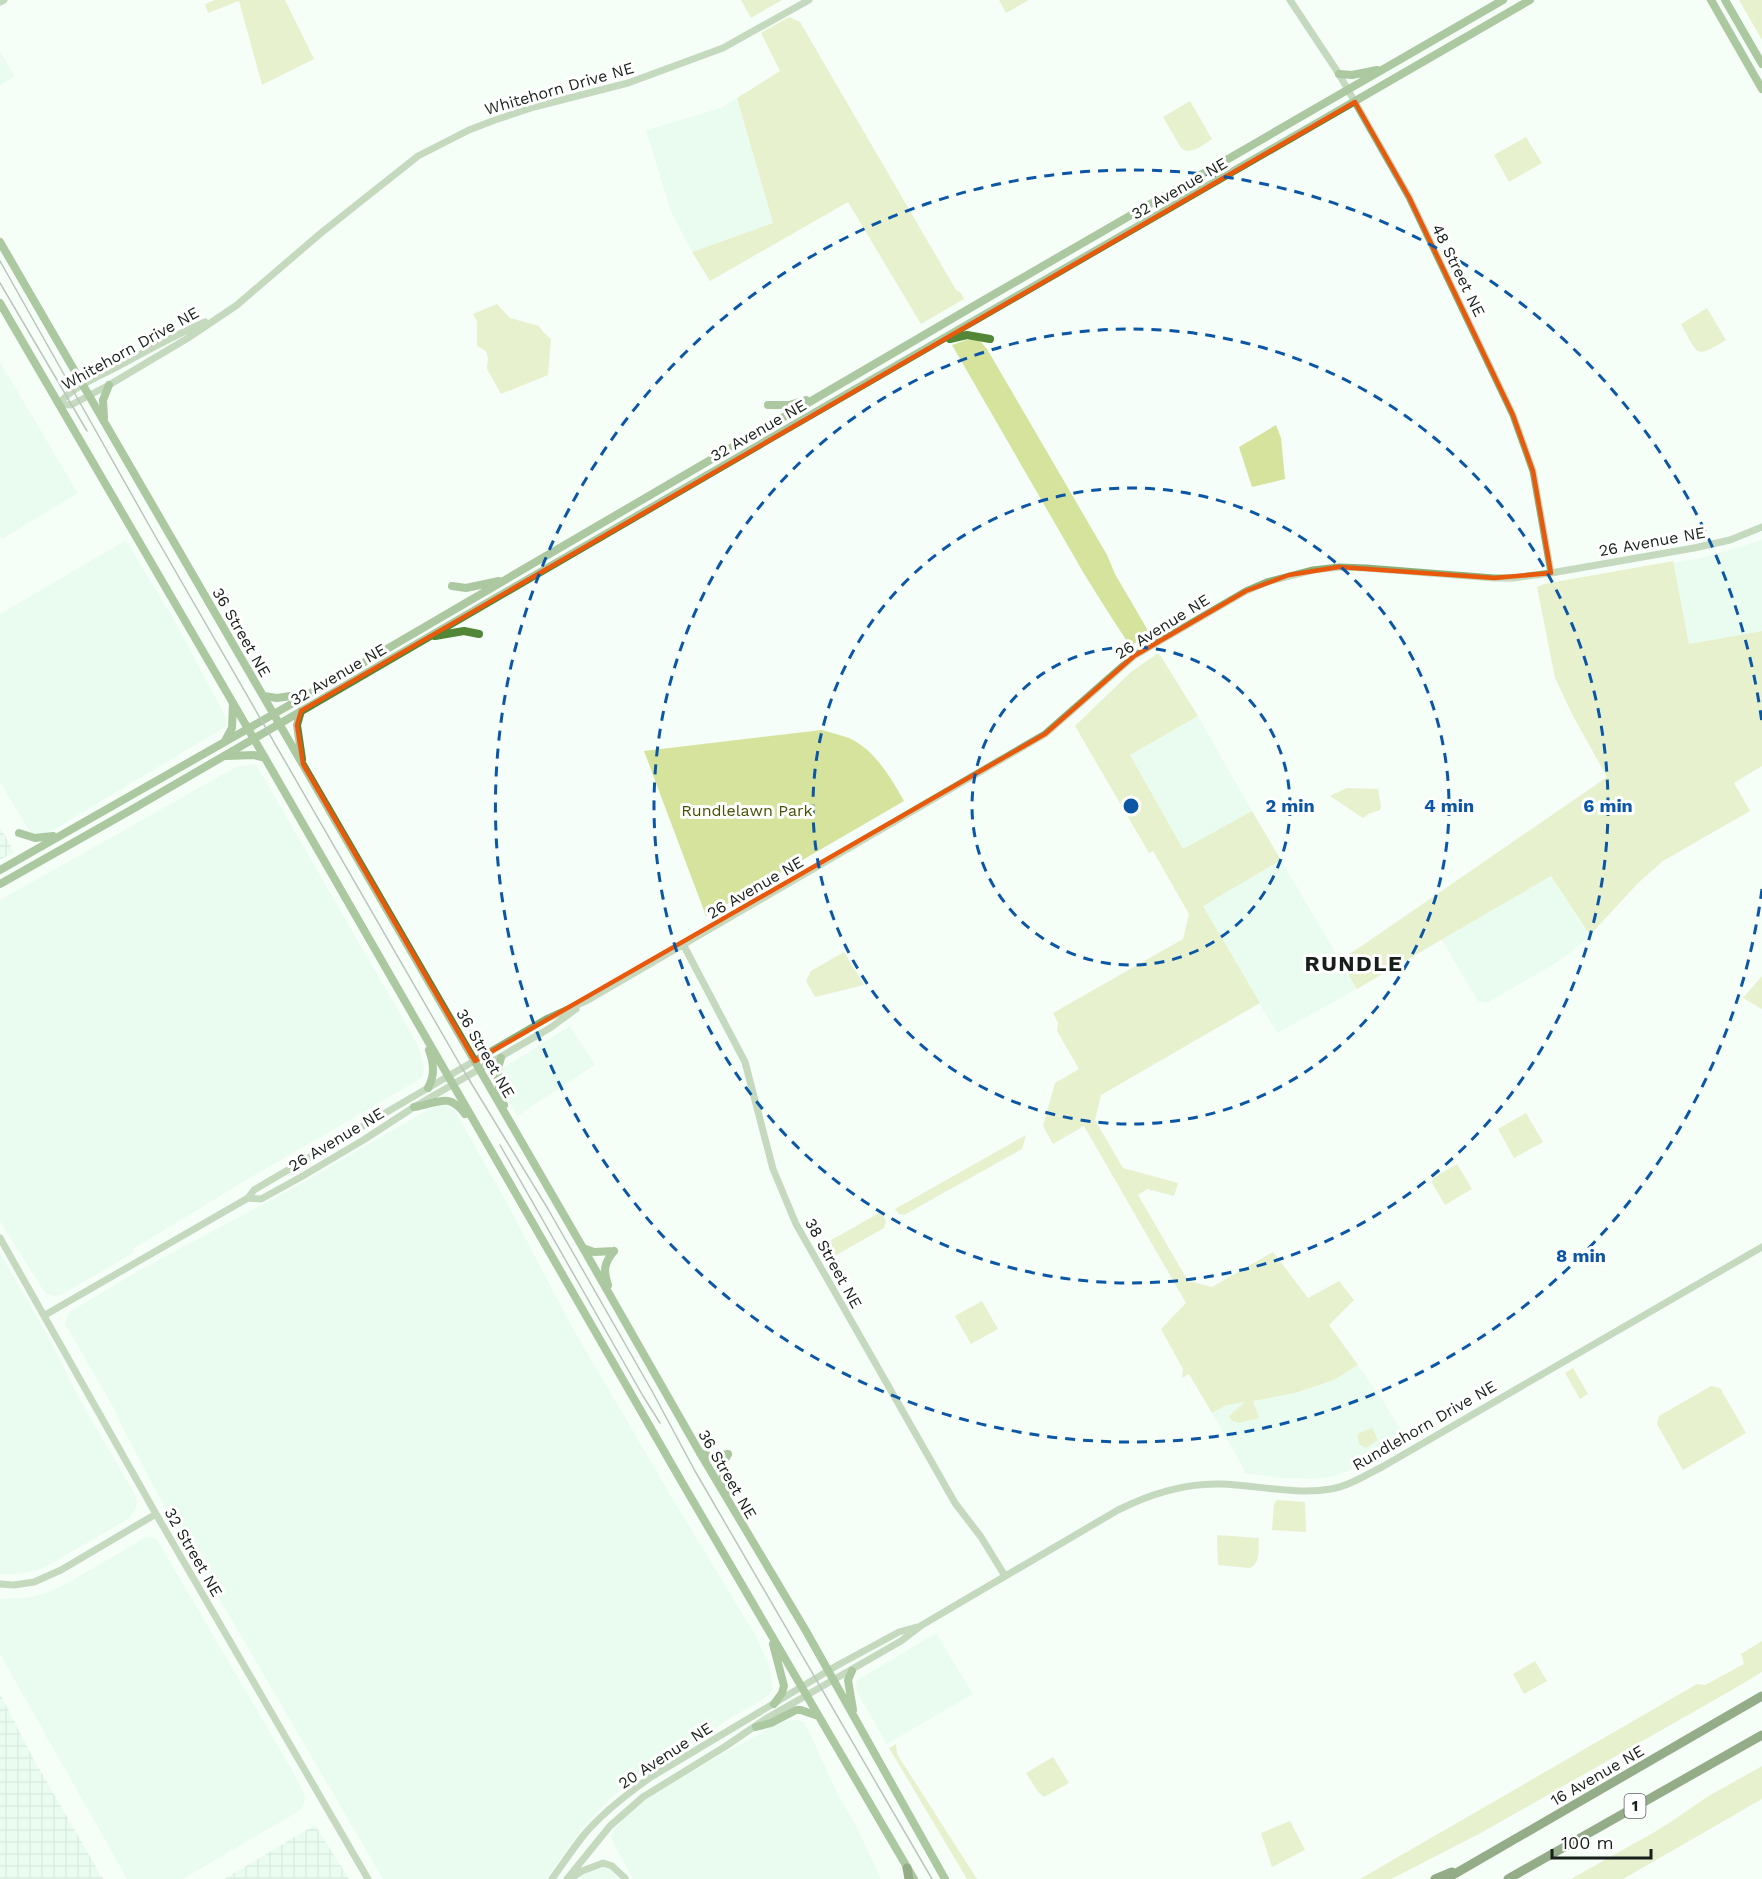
<svg xmlns="http://www.w3.org/2000/svg" width="1762" height="1879" font-family="'Work Sans',sans-serif">
  <defs>
    <pattern id="industrial-grid" width="8" height="8" patternUnits="userSpaceOnUse" patternTransform="scale(1.5)"><rect width="8" height="8" fill="#dcfbe6"/><path d="M0 4h8M4 0v8" fill="none" stroke="#bcd7c5"/></pattern>
  </defs>
  <rect width="100%" height="100%" fill="#f5fef8"/>
  <path fill="#dcfbe6" d="M 0,51 L 15,76 L 0,85 Z
    M 737,98 L 773,223 L 692,252 L 671,212 L 646,130 L 721,108 Z
    M 0,362 L 78,493 L 2,539 L 0,536 Z
    M 126,540 L 174,620 L 226,717 L 227,726 L 35,841 L 0,782 L 0,614 Z
    M 1762,540 L 1762,631 L 1689,644 L 1673,563 L 1702,558 Z
    M 1198,716 L 1252,811 L 1183,850 L 1130,755 Z
    M 256,764 L 418,1045 L 424,1068 L 423,1076 L 417,1081 L 253,1176 L 133,1249 L 135,1252 L 61,1295 L 55,1296 L 45,1293 L 0,1221 L 0,900 L 236,767 Z
    M 1281,860 L 1357,989 L 1277,1033 L 1202,906 Z
    M 1551,876 L 1590,935 L 1570,953 L 1551,966 L 1487,1003 L 1478,1001 L 1441,939 Z
    M 570,1026 L 595,1065 L 517,1116 L 505,1093 L 501,1069 Z
    M 445,1105 L 454,1109 L 507,1203 L 572,1327 L 674,1501 L 756,1636 L 769,1666 L 773,1689 L 770,1694 L 762,1700 L 732,1717 L 685,1749 L 639,1775 L 625,1786 L 608,1801 L 582,1829 L 546,1879 L 383,1879 L 155,1489 L 117,1417 L 115,1410 L 65,1324 L 67,1316 L 71,1311 L 138,1271 L 293,1188 L 429,1109 L 437,1106 Z
    M 0,1253 L 48,1336 L 81,1402 L 136,1496 L 137,1502 L 136,1509 L 128,1519 L 51,1564 L 39,1570 L 16,1574 L 0,1574 Z
    M 1358,1365 L 1387,1407 L 1407,1439 L 1362,1465 L 1335,1476 L 1315,1479 L 1280,1478 L 1244,1473 L 1244,1469 L 1212,1413 L 1227,1405 L 1295,1393 L 1334,1380 Z
    M 146,1537 L 155,1538 L 158,1541 L 299,1782 L 305,1797 L 304,1804 L 301,1809 L 294,1814 L 183,1879 L 127,1879 L 0,1654 L 0,1599 L 26,1598 L 46,1593 L 66,1584 Z
    M 936,1633 L 973,1694 L 887,1744 L 857,1693 L 856,1681 Z
    M 799,1720 L 804,1722 L 808,1729 L 838,1795 L 856,1825 L 881,1879 L 633,1879 L 614,1845 L 611,1836 L 615,1828 L 633,1809 L 654,1794 L 708,1762 L 783,1721 Z
    M 604,1866 L 610,1869 L 618,1879 L 578,1879 L 593,1868 Z"/>
  <path fill="url(#industrial-grid)" d="M 0,827 L 14,852 L 0,860 Z
    M 0,1694 L 33,1758 L 103,1879 L 0,1879 Z
    M 315,1825 L 349,1879 L 224,1879 Z"/>
  <path fill="#d5e39c" d="M 215,0 L 285,0 L 314,59 L 262,85 L 239,1 L 208,13 L 205,4 Z
    M 741,0 L 782,0 L 751,18 Z
    M 999,0 L 1029,0 L 1006,13 Z
    M 1739,0 L 1762,0 L 1762,40 Z
    M 789,17 L 800,22 L 956,290 L 960,292 L 964,299 L 921,324 L 848,202 L 710,281 L 692,252 L 773,223 L 737,98 L 780,71 L 761,33 Z
    M 1190,101 L 1212,139 C 1203,145 1191,156 1181,148 L 1163,117 Z
    M 1526,137 L 1542,163 L 1509,182 L 1494,155 Z
    M 497,304 L 510,318 L 539,326 L 544,333 L 551,339 L 548,375 L 501,394 L 487,369 L 488,358 L 486,351 L 477,346 L 477,321 L 473,314 Z
    M 1707,308 L 1726,340 C 1694,360 1698,354 1681,324 Z
    M 976,339 L 981,342 L 987,349 L 1107,555 L 1115,574 L 1150,634 L 1130,646 C 1114,621 1098,597 1083,572 L 952,345 L 966,340 Z
    M 1276,425 L 1281,438 L 1285,479 L 1252,487 L 1239,447 Z
    M 1673,561 L 1689,644 L 1762,631 L 1762,766 L 1734,783 L 1750,811 L 1663,861 L 1638,883 L 1590,935 L 1551,876 L 1357,989 L 1337,956 L 1346,956 L 1369,941 L 1607,777 L 1573,716 L 1555,678 L 1537,587 L 1544,584 Z
    M 1157,654 L 1160,655 L 1198,716 L 1130,755 L 1183,849 L 1252,811 L 1281,860 L 1203,906 L 1260,1003 L 1101,1095 L 1095,1120 L 1123,1168 L 1178,1183 L 1174,1196 L 1147,1189 L 1138,1195 L 1188,1281 L 1212,1287 L 1273,1252 L 1308,1298 L 1339,1281 L 1354,1300 L 1329,1325 L 1358,1365 L 1334,1380 L 1295,1393 L 1253,1401 L 1259,1418 L 1238,1423 L 1231,1420 L 1229,1416 L 1245,1402 L 1227,1405 L 1212,1413 L 1189,1374 L 1182,1378 L 1183,1369 L 1161,1329 L 1186,1303 L 1084,1126 L 1053,1144 L 1043,1126 L 1055,1083 L 1079,1069 L 1057,1031 L 1058,1023 L 1053,1013 L 1183,939 L 1189,914 L 1153,851 L 1149,853 L 1075,726 L 1131,672 Z
    M 822,730 C 831,733 841,735 849,738 C 875,750 891,778 904,801 L 706,916 L 644,751 Z
    M 1347,788 L 1378,789 L 1381,806 L 1380,810 L 1368,814 L 1363,818 L 1330,796 Z
    M 844,952 L 864,985 L 815,997 L 806,981 L 811,971 Z
    M 1762,976 L 1762,1009 L 1743,998 Z
    M 1526,1113 L 1543,1142 L 1514,1158 L 1498,1129 Z
    M 1026,1135 L 1022,1149 L 904,1215 L 899,1214 L 895,1209 Z
    M 1457,1164 L 1472,1189 L 1445,1205 L 1432,1183 L 1433,1178 Z
    M 881,1212 L 886,1221 L 884,1228 L 829,1259 L 823,1257 L 817,1248 Z
    M 982,1301 L 998,1329 L 971,1344 L 955,1316 Z
    M 1573,1368 L 1588,1394 L 1580,1399 L 1565,1373 Z
    M 1711,1386 L 1720,1388 L 1746,1433 L 1683,1470 L 1657,1424 L 1659,1416 Z
    M 1372,1428 L 1378,1440 L 1366,1448 L 1359,1444 L 1357,1436 L 1359,1433 Z
    M 1277,1500 L 1305,1502 L 1306,1532 L 1272,1530 L 1274,1504 Z
    M 1217,1535 L 1259,1538 C 1258,1549 1261,1563 1250,1568 L 1218,1565 Z
    M 1762,1641 L 1762,1672 L 1732,1690 L 1479,1834 L 1391,1879 L 1360,1879 L 1697,1684 L 1705,1685 L 1744,1664 L 1741,1654 Z
    M 1535,1661 L 1547,1681 L 1524,1694 L 1513,1674 Z
    M 896,1744 L 897,1754 L 977,1879 L 967,1879 L 889,1748 Z
    M 1053,1757 L 1069,1783 L 1044,1797 L 1038,1792 L 1026,1773 Z
    M 1762,1766 L 1762,1799 L 1623,1879 L 1571,1879 L 1651,1834 L 1671,1822 L 1707,1797 Z
    M 1290,1821 L 1305,1850 L 1272,1867 L 1261,1833 Z"/>
  <g fill="none" stroke-linecap="round" stroke-linejoin="round">
    <path stroke="#89ae7a" stroke-width="7" d="M 1290,0 L 1339,74 L 1409,197 L 1513,415 L 1533,471 L 1551,573
      M 0,2 L 4,0
      M 59,404 L 71,405 L 109,385 L 188,338 L 237,305 L 321,233 L 418,156 L 469,130 L 495,120 L 534,107 L 628,83 L 723,48 L 809,0
      M 59,404 C 72,387 98,377 117,367 C 146,351 175,335 205,322
      M 683,944 L 745,1062 L 773,1169 L 796,1224 L 955,1503 L 981,1537 L 1005,1576
      M 248,1198 L 261,1199 L 301,1177 L 365,1139 L 414,1107 L 550,1028 L 576,1009
      M 0,1238 L 156,1514 L 368,1879
      M 45,1315 L 248,1198 L 254,1190 L 264,1184 L 546,1019 L 588,1000 L 1045,734 L 1134,656 L 1246,591 L 1267,582 L 1313,570 L 1339,567 L 1366,568 L 1494,578 L 1513,578 L 1551,573 L 1694,548 L 1730,540 L 1762,527
      M 0,1584 L 14,1585 L 34,1582 L 61,1570 L 156,1514
      M 552,1879 C 562,1865 572,1850 583,1836 C 602,1813 627,1794 651,1777 L 838,1665 L 899,1632 L 917,1627
      M 567,1879 L 610,1826 L 643,1797 L 726,1746 L 767,1718 L 901,1641 L 922,1625 L 1118,1510 C 1150,1494 1183,1483 1220,1484 C 1256,1485 1295,1495 1331,1489 C 1349,1486 1366,1475 1382,1467 L 1762,1247
      M 570,1879 L 582,1871 L 603,1863 L 612,1866 L 625,1878"/>
    <path stroke="#518737" stroke-width="8" d="M 1711,0 L 1762,89
      M 1725,0 L 1762,64
      M 1339,74 L 1352,75 L 1377,70
      M 0,242 L 583,1248 L 700,1453 L 806,1631 L 945,1879
      M 0,303 L 265,758 L 683,1484 L 914,1879
      M 950,339 L 967,335 L 990,339
      M 768,405 L 789,405 L 806,400
      M 104,418 L 103,400 L 109,385
      M 452,586 L 466,588 L 499,581
      M 435,636 L 464,631 L 479,634
      M 264,696 L 277,698 L 304,694
      M 301,711 L 297,725 L 302,759
      M 225,741 L 232,728 L 233,703
      M 227,756 L 254,755 L 265,758
      M 19,833 L 35,838 L 53,836
      M 0,870 L 351,670 L 972,307 L 1503,0
      M 0,884 L 131,810 L 783,431 L 1530,0
      M 501,1058 C 494,1075 499,1088 504,1105
      M 428,1088 C 435,1075 434,1064 429,1050
      M 414,1107 C 437,1104 448,1091 465,1114
      M 583,1248 L 594,1252 L 614,1251
      M 608,1285 C 603,1270 604,1263 614,1251
      M 700,1453 L 712,1457 L 728,1454
      M 727,1493 C 722,1478 720,1468 728,1454
      M 773,1644 L 784,1686 L 782,1693 L 774,1704
      M 852,1671 L 848,1680 L 853,1710
      M 756,1727 L 771,1723 L 796,1710 L 801,1710 L 818,1716"/>
    <path stroke="#1e4c00" stroke-width="9" d="M 907,1868 L 909,1879
      M 1435,1879 L 1452,1872
      M 1446,1879 L 1762,1696
      M 1508,1879 L 1762,1735"/>
    <path stroke="#777f7a" stroke-width="1.5" d="M 0,261 C 52,352 102,443 154,534 L 462,1068 L 548,1209 L 652,1391 L 695,1471 L 932,1879
      M 0,283 L 87,431
      M 500,1145 L 643,1396 L 660,1423"/>
  </g>
  <path d="M0 0H1762V1879H0ZM 1355,102 L 1409,197 L 1513,415 L 1533,471 L 1551,573 L 1494,578 L 1339,567 L 1289,575 L 1246,591 L 1134,656 L 1045,734 L 475,1061 L 303,764 L 297,725 L 301,711 Z" fill="#f5fef8" fill-opacity=".55" fill-rule="evenodd"/>
  <path fill="none" stroke="#e8590c" stroke-width="4.5" stroke-linejoin="round" d="M 1355,102 L 1409,197 L 1513,415 L 1533,471 L 1551,573 L 1494,578 L 1339,567 L 1289,575 L 1246,591 L 1134,656 L 1045,734 L 475,1061 L 303,764 L 297,725 L 301,711 Z"/>
  <g fill="none" stroke="#0b57a6" stroke-width="3" stroke-dasharray="10 8">
    <circle cx="1131" cy="806" r="159"/>
    <circle cx="1131" cy="806" r="318"/>
    <circle cx="1131" cy="806" r="477"/>
    <path d="M1762 889A636 636 0 1 1 1762 723"/>
  </g>
  <g text-anchor="middle" stroke-width="6" stroke-linejoin="round" paint-order="stroke">
    <rect fill="#fff" stroke="#5d635f" stroke-width="1.5" x="1624.5" y="1794" width="21" height="24" rx="4.5"/>
    <g font-size="15" font-weight="bold" fill="#18201b">
      <text x="1635" y="1811">1</text>
    </g>
    <g font-size="16" fill="#18201b" stroke="#fff">
      <text transform="translate(559 88) rotate(-16)" y="6">Whitehorn Drive NE</text>
      <text transform="translate(1179 188) rotate(-30)" y="6">32 Avenue NE</text>
      <text transform="translate(1459 270) rotate(64)" y="6">48 Street NE</text>
      <text transform="translate(130 348) rotate(-29)" y="6">Whitehorn Drive NE</text>
      <text transform="translate(758 430) rotate(-30)" y="6">32 Avenue NE</text>
      <text transform="translate(1652 541) rotate(-10)" y="6">26 Avenue NE</text>
      <text transform="translate(1162 626) rotate(-32)" y="6">26 Avenue NE</text>
      <text transform="translate(242 632) rotate(60)" y="6">36 Street NE</text>
      <text transform="translate(338 674) rotate(-30)" y="6">32 Avenue NE</text>
      <text transform="translate(755 887) rotate(-30)" y="6">26 Avenue NE</text>
      <text transform="translate(486 1053) rotate(60)" y="6">36 Street NE</text>
      <text transform="translate(336 1139) rotate(-31)" y="6">26 Avenue NE</text>
      <text transform="translate(834 1263) rotate(61)" y="6">38 Street NE</text>
      <text transform="translate(1424 1425) rotate(-30)" y="6">Rundlehorn Drive NE</text>
      <text transform="translate(728 1474) rotate(60)" y="6">36 Street NE</text>
      <text transform="translate(194 1552) rotate(60)" y="6">32 Street NE</text>
      <text transform="translate(665 1755) rotate(-33)" y="6">20 Avenue NE</text>
      <text transform="translate(1597 1775) rotate(-30)" y="6">16 Avenue NE</text>
    </g>
    <g font-size="16" fill="#495204" stroke="#fff">
      <text x="747" y="816">Rundlelawn Park</text>
    </g>
    <g font-size="22" font-weight="bold" letter-spacing="1.5" fill="#18201b" stroke="#fff">
      <text x="1354" y="971">RUNDLE</text>
    </g>
  </g>
  <circle cx="1131" cy="806" r="9" fill="#0b57a6" stroke="#fff" stroke-width="3"/>
  <g font-size="18" text-anchor="middle" font-weight="bold" fill="#0b57a6" stroke="#fff" stroke-width="6" stroke-linejoin="round" paint-order="stroke">
    <text x="1290" y="812">2 min</text>
    <text x="1449" y="812">4 min</text>
    <text x="1608" y="812">6 min</text>
    <text x="1581" y="1262">8 min</text>
  </g>
  <path d="M1552 1849v9h99v-9" fill="none" stroke="#18201b" stroke-width="3"/>
  <text x="1561" y="1849" font-size="18" fill="#18201b" stroke="#ffffff" stroke-width="4.5" paint-order="stroke">100 m</text>
</svg>
